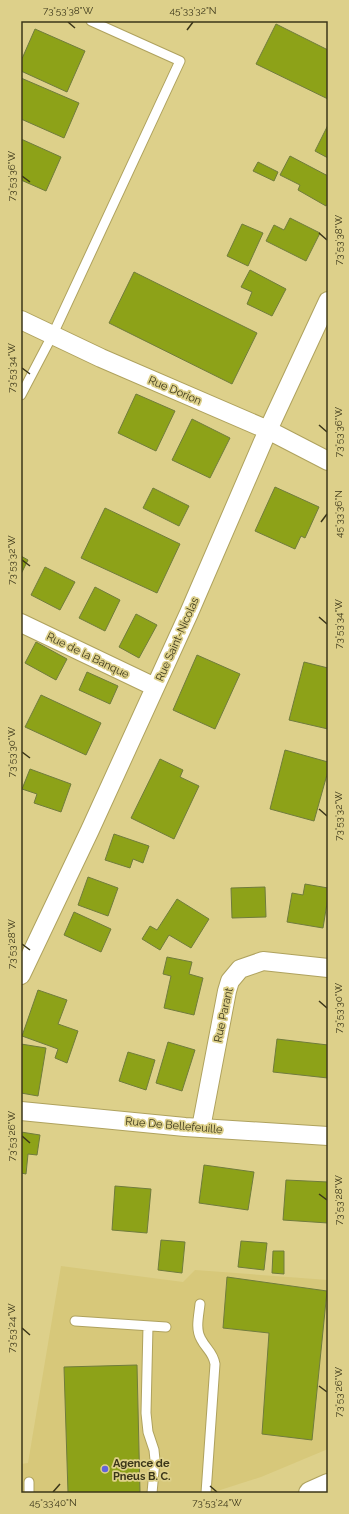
<svg xmlns="http://www.w3.org/2000/svg" width="349" height="1514" font-family="Raleway,sans-serif">
  <rect width="100%" height="100%" fill="#ddd08a"/>
  <path fill="#d7c87a" d="M 61,1266 L 183,1282 L 195,1270 L 328,1280 L 328,1449 L 261,1477 L 211,1493 L 21,1493 L 21,1464 L 28,1463 Z"/>
  <path fill="#8da218" stroke="#707c3c" d="M 276,24 L 328,50 L 328,99 L 256,64 Z
    M 35,29 L 85,51 L 67,92 L 21,71 L 21,61 Z
    M 21,78 L 79,103 L 64,138 L 21,119 Z
    M 328,125 L 328,158 L 315,151 Z
    M 21,139 L 61,157 L 46,191 L 21,180 Z
    M 290,156 L 328,176 L 328,203 L 326,206 L 298,190 L 300,185 L 280,175 Z
    M 258,162 L 278,172 L 274,181 L 253,171 Z
    M 290,218 L 320,233 L 306,261 L 266,241 L 274,225 L 284,230 Z
    M 242,224 L 263,233 L 248,266 L 227,256 Z
    M 250,270 L 286,289 L 272,316 L 247,304 L 252,292 L 241,287 Z
    M 134,272 L 257,333 L 232,384 L 109,323 Z
    M 136,394 L 175,411 L 156,451 L 118,433 Z
    M 192,419 L 230,438 L 210,478 L 172,460 Z
    M 275,487 L 319,507 L 305,538 L 301,536 L 295,549 L 255,531 Z
    M 153,488 L 189,506 L 179,526 L 143,508 Z
    M 105,508 L 180,544 L 157,593 L 81,558 Z
    M 21,556 L 28,560 L 21,574 Z
    M 45,567 L 75,582 L 60,610 L 31,595 Z
    M 95,587 L 120,600 L 105,631 L 79,618 Z
    M 136,614 L 157,625 L 139,658 L 119,647 Z
    M 36,642 L 67,659 L 56,680 L 25,663 Z
    M 197,655 L 240,674 L 215,729 L 173,710 Z
    M 304,662 L 328,668 L 328,729 L 289,720 Z
    M 87,672 L 118,686 L 110,704 L 79,690 Z
    M 41,695 L 101,723 L 86,755 L 25,727 Z
    M 285,750 L 328,762 L 328,771 L 314,821 L 270,809 Z
    M 160,759 L 183,770 L 180,777 L 199,786 L 174,839 L 131,818 Z
    M 30,769 L 71,784 L 61,812 L 34,803 L 37,794 L 22,789 Z
    M 114,834 L 149,846 L 143,863 L 133,859 L 130,868 L 105,860 Z
    M 88,877 L 118,888 L 108,916 L 78,905 Z
    M 305,884 L 328,888 L 328,897 L 323,928 L 287,922 L 292,893 L 303,895 Z
    M 265,887 L 266,917 L 232,918 L 231,888 Z
    M 177,899 L 209,919 L 191,948 L 169,935 L 160,950 L 142,939 L 150,926 L 157,930 Z
    M 74,912 L 111,929 L 101,952 L 64,935 Z
    M 167,957 L 192,962 L 189,974 L 203,978 L 194,1015 L 164,1008 L 171,976 L 163,974 Z
    M 38,990 L 67,1000 L 58,1024 L 78,1031 L 67,1063 L 55,1058 L 58,1049 L 22,1036 Z
    M 277,1039 L 328,1045 L 328,1078 L 273,1072 Z
    M 168,1042 L 195,1050 L 182,1091 L 156,1083 Z
    M 21,1044 L 46,1048 L 38,1096 L 21,1093 Z
    M 128,1052 L 155,1060 L 146,1090 L 119,1081 Z
    M 21,1132 L 40,1135 L 37,1155 L 28,1154 L 26,1174 L 21,1173 Z
    M 204,1165 L 254,1172 L 248,1210 L 199,1203 Z
    M 286,1180 L 328,1182 L 328,1223 L 283,1220 Z
    M 115,1186 L 151,1189 L 147,1233 L 112,1230 Z
    M 161,1240 L 185,1242 L 182,1273 L 158,1270 Z
    M 241,1241 L 267,1243 L 264,1270 L 238,1267 Z
    M 273,1251 L 284,1251 L 284,1274 L 272,1273 Z
    M 227,1277 L 327,1291 L 312,1440 L 262,1434 L 269,1333 L 223,1328 Z
    M 137,1365 L 140,1493 L 68,1493 L 64,1367 Z"/>
  <g fill="none" stroke-linecap="round" stroke-linejoin="round">
    <g stroke="#afa25e" stroke-width="11">
      <path id="lane" d="M 21,395 L 53,334 L 180,61 L 91,21
        M 200,1304 C 199,1315 195,1329 201,1339 C 206,1349 213,1352 215,1364 L 206,1493
        M 75,1321 L 166,1327
        M 148,1326 L 146,1413 L 148,1432 L 154,1450 L 155,1460 L 152,1493
        M 29,1493 L 29,1482"/>
    </g>
    <g stroke="#afa25e" stroke-width="20">
      <path id="street" d="M 21,320 L 101,358 L 268,430 L 328,461
        M 21,623 L 155,687
        M 21,975 L 90,830 L 189,613 L 268,430 L 328,301
        M 21,1111 L 185,1127 L 328,1136
        M 201,1128 L 227,991 L 230,981 L 240,969 L 263,961 L 328,968"/>
    </g>
    <g stroke="#afa25e" stroke-width="24">
      <path id="primary" d="M 310,1493 L 328,1485"/>
    </g>
    <use href="#lane" stroke="#fff" stroke-width="9"/>
    <use href="#street" stroke="#fff" stroke-width="18"/>
    <use href="#primary" stroke="#fff" stroke-width="22"/>
  </g>
  <path fill="none" stroke="#3b3619" stroke-width="1.5" d="M 68,22 L 75,28M 187,30 L 193,22M 22,176 L 30,182M 319,233 L 327,240M 22,368 L 30,374M 319,425 L 327,432M 321,522 L 327,514M 22,560 L 30,566M 319,617 L 327,624M 22,752 L 30,758M 319,809 L 327,816M 22,944 L 30,950M 319,1001 L 327,1008M 22,1136 L 30,1143M 319,1194 L 327,1200M 22,1328 L 30,1335M 319,1386 L 327,1392M 210,1486 L 217,1492M 53,1492 L 60,1484"/>
  <circle fill="#6364dd" stroke="#ddd08a" stroke-width="1.5" cx="105" cy="1469" r="4"/>
  <g text-anchor="middle" stroke-width="3.5" stroke-linejoin="round" paint-order="stroke">
    <g font-size="11" fill="#3b3619" stroke="#ddd08a">
      <text transform="translate(175 390) rotate(23)" y="4">Rue Dorion</text>
      <text transform="translate(177 639) rotate(-66)" y="4">Rue Saint-Nicolas</text>
      <text transform="translate(88 655) rotate(26)" y="4">Rue de la Banque</text>
      <text transform="translate(223 1015) rotate(-78)" y="4">Rue Parant</text>
      <text transform="translate(174 1125) rotate(5)" y="4">Rue De Bellefeuille</text>
    </g>
    <g font-size="11" font-weight="bold" fill="#3b3619" stroke="#ddd08a" text-anchor="start">
      <text x="113" y="1467">Agence de<tspan x="113" dy="13">Pneus B. C.</tspan></text>
    </g>
  </g>
  <rect width="349" height="1514" fill="none" stroke="#ddd08a" stroke-width="44"/>
  <rect x="22" y="22" width="305" height="1470" fill="none" stroke="#3b3619" stroke-width="1.5"/>
  <g font-size="10" text-anchor="middle" fill="#3b3619">
    <text x="68" y="14">73°53'38"W</text>
    <text x="193" y="14">45°33'32"N</text>
    <text transform="translate(11 176) rotate(-90)" y="4">73°53'36"W</text>
    <text transform="translate(338 240) rotate(-90)" y="4">73°53'38"W</text>
    <text transform="translate(11 368) rotate(-90)" y="4">73°53'34"W</text>
    <text transform="translate(338 432) rotate(-90)" y="4">73°53'36"W</text>
    <text transform="translate(338 514) rotate(-90)" y="4">45°33'36"N</text>
    <text transform="translate(11 560) rotate(-90)" y="4">73°53'32"W</text>
    <text transform="translate(338 624) rotate(-90)" y="4">73°53'34"W</text>
    <text transform="translate(11 752) rotate(-90)" y="4">73°53'30"W</text>
    <text transform="translate(338 816) rotate(-90)" y="4">73°53'32"W</text>
    <text transform="translate(11 944) rotate(-90)" y="4">73°53'28"W</text>
    <text transform="translate(338 1008) rotate(-90)" y="4">73°53'30"W</text>
    <text transform="translate(11 1136) rotate(-90)" y="4">73°53'26"W</text>
    <text transform="translate(338 1200) rotate(-90)" y="4">73°53'28"W</text>
    <text transform="translate(11 1328) rotate(-90)" y="4">73°53'24"W</text>
    <text transform="translate(338 1392) rotate(-90)" y="4">73°53'26"W</text>
    <text x="53" y="1506">45°33'40"N</text>
    <text x="217" y="1506">73°53'24"W</text>
  </g>
</svg>
